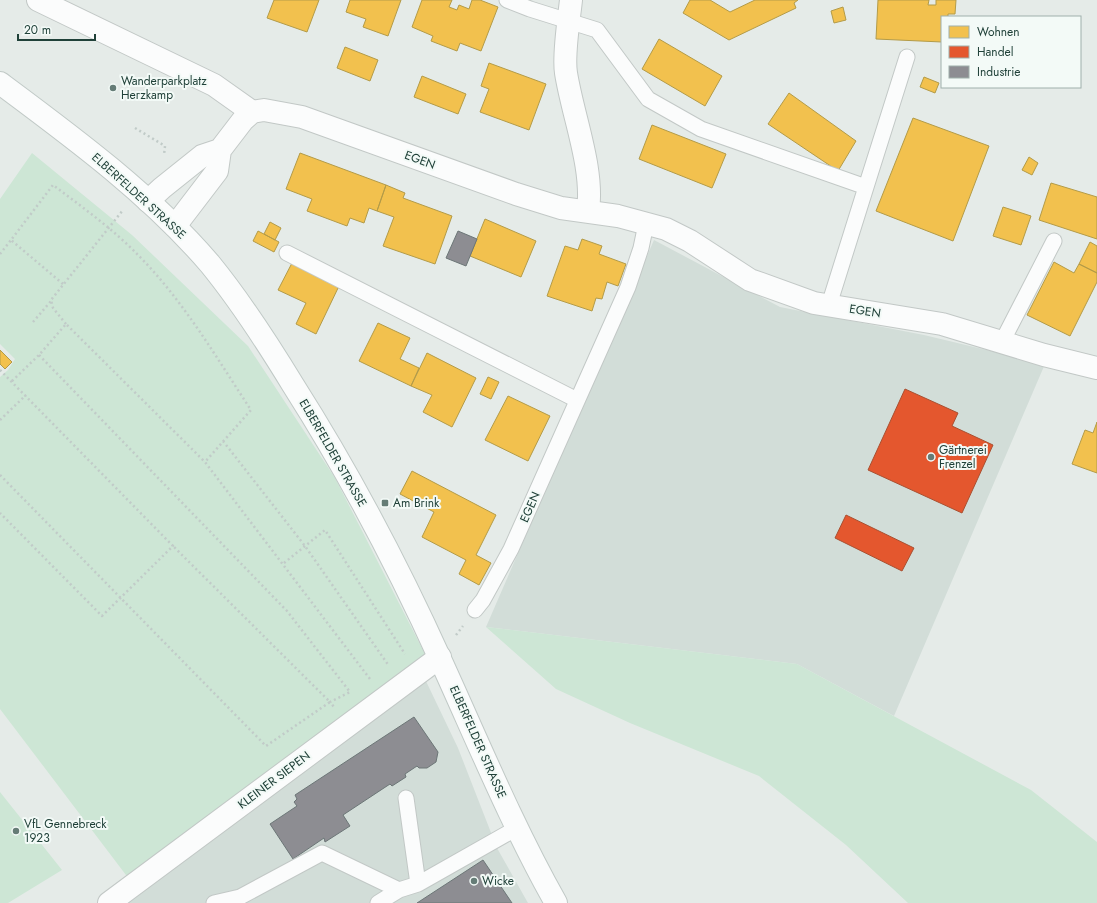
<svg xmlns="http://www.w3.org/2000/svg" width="1097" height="903" font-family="Jost,sans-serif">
  <rect width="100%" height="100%" fill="#e5ebe8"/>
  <path fill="#d2ddd8" d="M 654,240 L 780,307 L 924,335 L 1045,364 L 894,716 L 797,664 L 486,627 Z
    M 424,677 L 458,748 L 497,848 L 528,903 L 111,903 Z"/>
  <path fill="#cde6d5" d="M 32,153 L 132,235 L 248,346 L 335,478 L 426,656 L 129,879 L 0,709 L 0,377 L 8,370 L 15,359 L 0,344 L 0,199 Z
    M 486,627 L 797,664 L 1031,790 L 1097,842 L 1097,903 L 908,903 L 846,845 L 759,776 L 630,723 L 556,689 Z
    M 0,792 L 62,870 L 8,903 L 0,903 Z"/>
  <path fill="#f2c14e" stroke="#b39b48" d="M 274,0 L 319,0 L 307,32 L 267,18 Z
    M 350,0 L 401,0 L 388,36 L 363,27 L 366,19 L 346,12 Z
    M 422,0 L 452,0 L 449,7 L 457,10 L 459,5 L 469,9 L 472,0 L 480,0 L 498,7 L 481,51 L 460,43 L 457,51 L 431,41 L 433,36 L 412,27 Z
    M 690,0 L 710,0 L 730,12 L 755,0 L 798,0 L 794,3 L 796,8 L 729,40 L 683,13 Z
    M 878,0 L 929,0 L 928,5 L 936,5 L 936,0 L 956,0 L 955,14 L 948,14 L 948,17 L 942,17 L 942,42 L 876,39 Z
    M 843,7 L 846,20 L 834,23 L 831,11 Z
    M 659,39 L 722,76 L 705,106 L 642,69 Z
    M 345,47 L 378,60 L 370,81 L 337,68 Z
    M 489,63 L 546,84 L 529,130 L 480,112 L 489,89 L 481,86 Z
    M 422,76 L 466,94 L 458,114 L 414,97 Z
    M 924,77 L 939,83 L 935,93 L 920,87 Z
    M 789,93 L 856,141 L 838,171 L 768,124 Z
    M 913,118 L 989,146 L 953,241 L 876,211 Z
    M 652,125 L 726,154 L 712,188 L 639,159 Z
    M 300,153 L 386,185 L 377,211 L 369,208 L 364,223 L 350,218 L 347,226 L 307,211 L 312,199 L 286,189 Z
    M 1029,157 L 1038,163 L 1032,175 L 1022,170 Z
    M 1051,183 L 1097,197 L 1097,239 L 1039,220 Z
    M 386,185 L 405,193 L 403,198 L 452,216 L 435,264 L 383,246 L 394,217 L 377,211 Z
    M 1003,207 L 1031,216 L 1021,245 L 993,236 Z
    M 485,219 L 536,241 L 521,277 L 470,256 Z
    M 270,222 L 281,228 L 275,240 L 264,234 Z
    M 258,231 L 279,242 L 274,252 L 253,241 Z
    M 582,239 L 602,246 L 599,254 L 626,264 L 618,286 L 607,282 L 602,299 L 596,298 L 592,311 L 547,296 L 565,246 L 578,250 Z
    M 1090,242 L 1097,246 L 1097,273 L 1079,264 Z
    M 1054,262 L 1074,273 L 1079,264 L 1097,273 L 1097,282 L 1070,336 L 1027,315 Z
    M 292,263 L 339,286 L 316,334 L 296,324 L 306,303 L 278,290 Z
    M 378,323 L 410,338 L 400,359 L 419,368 L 411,386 L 359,361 Z
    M 0,350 L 12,362 L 5,369 L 0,364 Z
    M 427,353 L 476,378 L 452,427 L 423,412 L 432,395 L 411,386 Z
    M 488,377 L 499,382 L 491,399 L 480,394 Z
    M 508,396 L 550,416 L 528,461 L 485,440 Z
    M 1097,422 L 1097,473 L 1072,464 L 1085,430 L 1093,433 Z
    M 412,471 L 496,515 L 476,555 L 491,563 L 479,585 L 459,574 L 466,560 L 422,537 L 434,512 L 400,494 Z"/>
  <path fill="#e4572e" stroke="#a95031" d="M 905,389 L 958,413 L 952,426 L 993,445 L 962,513 L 868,470 Z
    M 846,515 L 914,548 L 902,571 L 835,538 Z"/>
  <path fill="#8d8d92" stroke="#6c7677" d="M 458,231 L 477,239 L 466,266 L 446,258 Z
    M 414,717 L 438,752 L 436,762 L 427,768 L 419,768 L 417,766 L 405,774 L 406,777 L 392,786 L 390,784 L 343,815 L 350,826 L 325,842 L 324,838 L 293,859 L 270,824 L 297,806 L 294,802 L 297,799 L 295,795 Z
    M 483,860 L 512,903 L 417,903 Z"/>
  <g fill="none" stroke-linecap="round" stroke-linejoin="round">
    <g stroke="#c2c8c6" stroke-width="17">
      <path id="service" d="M 507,0 L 530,9 L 597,30 L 648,99 L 701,129 L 866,187 L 829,305
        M 866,187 L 907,57
        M 287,253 L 577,400
        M 1002,342 L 1054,241
        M 475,610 L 483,600 L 511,549 L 628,287 L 641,248 L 646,224
        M 406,798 L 418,884
        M 214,903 L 240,897 L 322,853 L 399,890
        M 378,903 L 399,890 L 418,884 L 517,828"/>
    </g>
    <g stroke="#c2c8c6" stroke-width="24">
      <path id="minor" d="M 38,0 L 214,85 L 252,112
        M 571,0 C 569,19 563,55 566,73 C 573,117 594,168 588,211
        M 109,903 L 440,657"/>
    </g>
    <g stroke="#c2c8c6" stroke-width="24">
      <path id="tertiary" d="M 148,201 L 162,188 L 202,156 L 220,150
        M 175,226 L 217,171 L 220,150 L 243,120 L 252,112 L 264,110 L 302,117 L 516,194 L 561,208 L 618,216 L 666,229 L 690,241 L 750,280 L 814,303 L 942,324 L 1044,355 L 1097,368"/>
    </g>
    <g stroke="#c0c9c6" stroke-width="24">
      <path id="secondary" d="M 0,83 C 74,138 150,194 210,264 C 241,302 268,344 293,385 C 349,473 398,566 441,661 C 478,742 512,825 556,903"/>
    </g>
    <path stroke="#c1cbc8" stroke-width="2.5" stroke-dasharray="2 3" stroke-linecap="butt" d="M 135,128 L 165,146 L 164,155
      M 0,254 L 11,240
      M 63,284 L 11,240 L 53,185 C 82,207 113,229 138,255 C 183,300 216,357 251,410 L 205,462
      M 33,322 L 51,301
      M 66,324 L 53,308 L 51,300 L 123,210
      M 39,355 L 287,611 L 350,692 L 330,702 L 334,707
      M 0,370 L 173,546 L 102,616 L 0,513
      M 12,381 L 39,355 L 66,324 L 205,462 L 370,679
      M 0,420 L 26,395
      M 223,441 L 305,546 L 389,666
      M 0,475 L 266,746 L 330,702 L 173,546
      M 284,563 L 325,530 L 405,654
      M 456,635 L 463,626"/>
    <use href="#service" stroke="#fbfcfc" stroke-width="15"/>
    <use href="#minor" stroke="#fbfcfc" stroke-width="22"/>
    <use href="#tertiary" stroke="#fbfcfc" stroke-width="22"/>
    <use href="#secondary" stroke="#fbfcfc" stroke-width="22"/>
  </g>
  <g fill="#657c76" stroke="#f3faf7" stroke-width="1.5">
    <circle cx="113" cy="88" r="4"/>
    <circle cx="931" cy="457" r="4"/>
    <rect x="381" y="499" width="8" height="8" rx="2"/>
    <circle cx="16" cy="831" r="4"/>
    <circle cx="474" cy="881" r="4"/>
  </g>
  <g text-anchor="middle" stroke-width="4" stroke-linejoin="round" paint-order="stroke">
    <g font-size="12" fill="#204139" stroke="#f3faf7" text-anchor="start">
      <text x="121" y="85">Wanderparkplatz<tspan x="121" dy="14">Herzkamp</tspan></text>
      <text x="939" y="454">Gärtnerei<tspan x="939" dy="14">Frenzel</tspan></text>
      <text x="393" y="507">Am Brink</text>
      <text x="24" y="828">VfL Gennebreck<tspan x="24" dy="14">1923</tspan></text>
      <text x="482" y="885">Wicke</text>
    </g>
    <g font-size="12" fill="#204139" stroke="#f3faf7">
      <text transform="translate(420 160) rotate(20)" y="4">EGEN</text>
      <text transform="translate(139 196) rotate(42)" y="4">ELBERFELDER STRASSE</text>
      <text transform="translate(865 311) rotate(9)" y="4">EGEN</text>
      <text transform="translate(333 453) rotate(60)" y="4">ELBERFELDER STRASSE</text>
      <text transform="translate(530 507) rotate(-66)" y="4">EGEN</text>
      <text transform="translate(478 742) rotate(66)" y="4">ELBERFELDER STRASSE</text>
      <text transform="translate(274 780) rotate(-37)" y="4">KLEINER SIEPEN</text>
    </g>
  </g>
  <rect x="941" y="16" width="140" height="72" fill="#f3faf7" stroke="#9fb0ab"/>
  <rect x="949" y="26" width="20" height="12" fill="#f2c14e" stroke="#9fb0ab"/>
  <text x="977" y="36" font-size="12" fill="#204139">Wohnen</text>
  <rect x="949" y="46" width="20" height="12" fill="#e4572e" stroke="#9fb0ab"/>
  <text x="977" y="56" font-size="12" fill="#204139">Handel</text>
  <rect x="949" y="66" width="20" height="12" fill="#8d8d92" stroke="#9fb0ab"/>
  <text x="977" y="76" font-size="12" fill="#204139">Industrie</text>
  <path d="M18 34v6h77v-6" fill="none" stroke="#204139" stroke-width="2"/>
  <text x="24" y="34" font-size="12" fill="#204139" stroke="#f3faf7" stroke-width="3" paint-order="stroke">20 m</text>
</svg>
